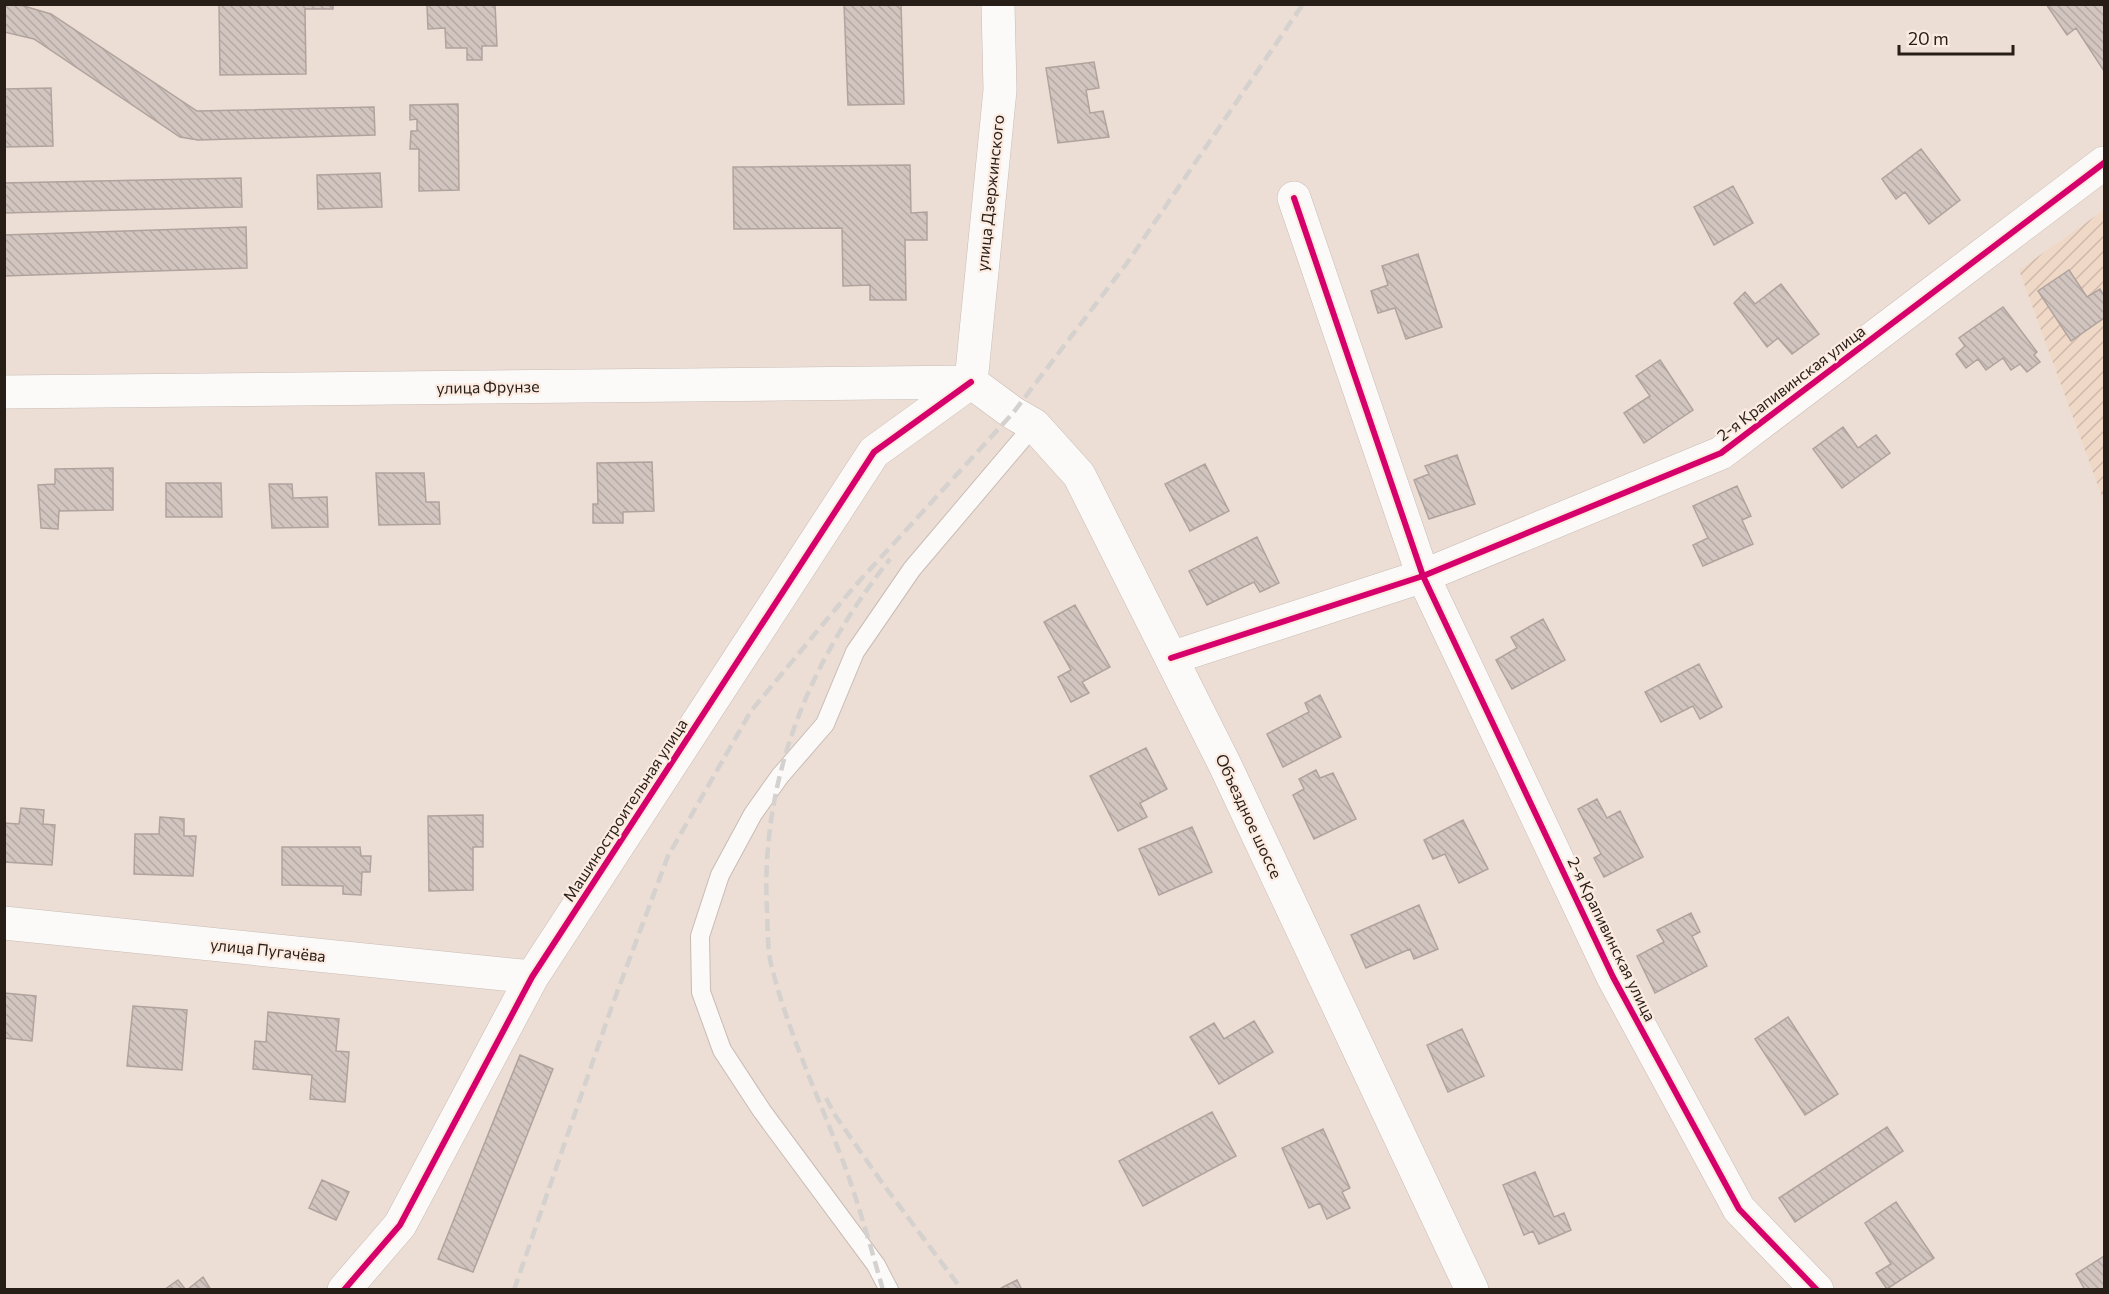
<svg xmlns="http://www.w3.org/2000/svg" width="2109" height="1294" font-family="Commissioner,sans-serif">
  <defs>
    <pattern id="industrial-furrows" width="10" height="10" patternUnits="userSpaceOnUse" patternTransform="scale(1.5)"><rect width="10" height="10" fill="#f0d8c7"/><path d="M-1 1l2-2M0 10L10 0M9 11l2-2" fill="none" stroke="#ceb9aa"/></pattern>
    <pattern id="building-back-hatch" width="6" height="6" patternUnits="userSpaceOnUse" patternTransform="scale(1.5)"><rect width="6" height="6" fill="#d2c5c0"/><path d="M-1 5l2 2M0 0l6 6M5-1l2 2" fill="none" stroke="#b4a9a4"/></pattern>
  </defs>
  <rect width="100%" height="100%" fill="#ecded4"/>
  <path fill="url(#industrial-furrows)" d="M 2104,210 L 2104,502 L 2019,270 Z"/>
  <path fill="url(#building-back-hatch)" stroke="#b0a39e" stroke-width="1.5" d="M 4,4 L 17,4 L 51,14 L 197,111 L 374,107 L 375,135 L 198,140 L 180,137 L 34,39 L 4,32 Z
    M 219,4 L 333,4 L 333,9 L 305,9 L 306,74 L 220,75 Z
    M 495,4 L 497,46 L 482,46 L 482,60 L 467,60 L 467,48 L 446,48 L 445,28 L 428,29 L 427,5 Z
    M 844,4 L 901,4 L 904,104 L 848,105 Z
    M 2046,4 L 2104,4 L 2104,71 L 2076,28 L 2067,35 Z
    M 1094,62 L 1099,88 L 1086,90 L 1090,113 L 1103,111 L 1109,137 L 1058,143 L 1046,68 Z
    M 51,88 L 53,146 L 4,147 L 4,89 Z
    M 458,104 L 459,190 L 419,191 L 419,149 L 410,149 L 411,131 L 417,131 L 417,119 L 410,120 L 410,105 Z
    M 1921,149 L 1960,200 L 1929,224 L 1905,192 L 1896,199 L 1882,179 Z
    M 910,165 L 911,213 L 927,212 L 927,240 L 905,240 L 906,300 L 870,300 L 870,285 L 843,286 L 842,228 L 734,229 L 733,167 Z
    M 380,173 L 382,207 L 318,209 L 317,175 Z
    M 241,178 L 242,207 L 4,213 L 4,183 Z
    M 1733,186 L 1753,223 L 1714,245 L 1694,207 Z
    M 246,227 L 247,268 L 4,276 L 4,235 Z
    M 1418,254 L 1442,327 L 1406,339 L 1395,308 L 1378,313 L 1371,291 L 1388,285 L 1382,266 Z
    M 2069,270 L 2087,297 L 2100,289 L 2104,296 L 2104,318 L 2071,341 L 2038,291 Z
    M 1781,284 L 1819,334 L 1792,354 L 1778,338 L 1767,347 L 1734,303 L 1745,292 L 1755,304 Z
    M 2003,307 L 2037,352 L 2034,355 L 2040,362 L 2027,372 L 2020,364 L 2011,370 L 2003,358 L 1986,370 L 1978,359 L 1966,368 L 1956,354 L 1965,346 L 1959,338 Z
    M 1660,360 L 1693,410 L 1644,443 L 1624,413 L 1650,396 L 1636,376 Z
    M 1843,427 L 1858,448 L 1876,435 L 1890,453 L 1842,488 L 1813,449 Z
    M 1457,455 L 1475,504 L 1429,519 L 1414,480 L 1429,474 L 1425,466 Z
    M 652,462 L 654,511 L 623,512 L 623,523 L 593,523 L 593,504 L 598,504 L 597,463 Z
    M 1205,464 L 1229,511 L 1190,531 L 1165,484 Z
    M 113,468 L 113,510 L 59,511 L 58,529 L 41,528 L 38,485 L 55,484 L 55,469 Z
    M 376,473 L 424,473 L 426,502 L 439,502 L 440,524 L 379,525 Z
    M 166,483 L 221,483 L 222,517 L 166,517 Z
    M 269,484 L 292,484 L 293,498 L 327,497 L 328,527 L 272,528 Z
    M 1737,486 L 1751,516 L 1742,520 L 1753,544 L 1703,566 L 1693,545 L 1708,538 L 1693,506 Z
    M 1257,537 L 1279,583 L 1260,592 L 1254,582 L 1207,605 L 1189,571 Z
    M 1075,605 L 1110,667 L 1082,682 L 1089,693 L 1071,702 L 1058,677 L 1071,670 L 1044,622 Z
    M 1543,619 L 1565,660 L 1512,689 L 1496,660 L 1517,648 L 1511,637 Z
    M 1699,664 L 1722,707 L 1700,719 L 1693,706 L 1661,722 L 1645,692 Z
    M 1320,695 L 1341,737 L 1283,767 L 1267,734 L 1309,712 L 1305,703 Z
    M 1146,748 L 1167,789 L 1140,803 L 1147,817 L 1118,831 L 1090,776 Z
    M 1316,770 L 1320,778 L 1333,773 L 1356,819 L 1314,839 L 1293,795 L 1304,789 L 1299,779 Z
    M 1597,799 L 1607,818 L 1620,811 L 1643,857 L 1604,877 L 1594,858 L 1601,854 L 1578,809 Z
    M 21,808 L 44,810 L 43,824 L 55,825 L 52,865 L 4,862 L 4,823 L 19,824 Z
    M 483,815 L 483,847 L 473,847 L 473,890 L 429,891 L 428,816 Z
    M 160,817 L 184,819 L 184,836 L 196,836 L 193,876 L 134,874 L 135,834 L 159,834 Z
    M 1463,820 L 1488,869 L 1459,883 L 1445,854 L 1433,859 L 1424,840 Z
    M 1192,827 L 1212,872 L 1159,895 L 1139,849 Z
    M 282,847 L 360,847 L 361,856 L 371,856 L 370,872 L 362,872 L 361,895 L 343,894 L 343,886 L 282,885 Z
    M 1419,905 L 1438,949 L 1414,959 L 1410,949 L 1366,968 L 1351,935 Z
    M 1691,913 L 1700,932 L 1692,936 L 1707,966 L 1655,993 L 1637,956 L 1664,942 L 1657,930 Z
    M 4,993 L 36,996 L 32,1041 L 4,1038 Z
    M 133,1006 L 187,1010 L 182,1070 L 127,1066 Z
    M 268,1012 L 339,1019 L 336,1051 L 349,1052 L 345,1102 L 310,1099 L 312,1075 L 253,1069 L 255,1041 L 266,1042 Z
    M 1788,1017 L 1838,1094 L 1805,1115 L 1755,1039 Z
    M 1254,1021 L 1273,1052 L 1219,1084 L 1190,1037 L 1214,1023 L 1224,1039 Z
    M 1462,1029 L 1484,1076 L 1448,1092 L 1427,1045 Z
    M 520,1055 L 553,1069 L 473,1272 L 438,1259 Z
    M 1212,1112 L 1236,1156 L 1143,1206 L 1119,1161 Z
    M 1887,1127 L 1903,1151 L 1795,1222 L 1779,1198 Z
    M 1323,1129 L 1350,1188 L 1342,1192 L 1350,1208 L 1327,1219 L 1320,1203 L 1309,1208 L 1282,1148 Z
    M 1535,1172 L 1554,1217 L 1564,1213 L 1571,1230 L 1539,1244 L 1533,1231 L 1524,1235 L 1503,1185 Z
    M 322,1180 L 349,1192 L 336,1220 L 309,1208 Z
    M 1896,1202 L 1934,1258 L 1887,1289 L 1876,1273 L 1891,1264 L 1865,1223 Z
    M 2104,1256 L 2104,1290 L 2085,1290 L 2076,1274 Z
    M 203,1277 L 211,1290 L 187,1290 Z
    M 178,1280 L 186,1290 L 164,1290 Z
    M 1017,1280 L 1022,1290 L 998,1290 L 1005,1286 Z"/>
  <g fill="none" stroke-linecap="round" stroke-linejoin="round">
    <g stroke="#c8bcb5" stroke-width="20">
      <path id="lane" d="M 889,1290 L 876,1265 L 762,1111 L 722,1050 L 701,992 L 700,936 L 720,875 L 753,814 L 780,776 L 825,724 L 855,652 L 912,569 L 1034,425"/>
    </g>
    <g stroke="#c8bcb5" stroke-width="34">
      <path id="street" d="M 1294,198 L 1423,576 L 1613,977 L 1739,1209 L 1817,1290
        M 971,382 L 1013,413 L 1034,425 L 1079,475 L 1225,765 L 1472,1290
        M 971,382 L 1000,90 L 998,4
        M 4,392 L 971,382
        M 1171,658 L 1423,576 L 1721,453 L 2104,163
        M 4,923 L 532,977
        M 344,1290 L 400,1225 L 532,977 L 874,452 L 971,382"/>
    </g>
    <use href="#lane" stroke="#fcfaf9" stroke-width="18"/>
    <use href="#street" stroke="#fcfaf9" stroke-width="33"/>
    <path stroke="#d5d1ce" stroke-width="4.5" stroke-dasharray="12 6" stroke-linecap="butt" d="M 826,1098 L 835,1115 L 883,1184 L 962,1290
      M 514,1290 L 612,1006 L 668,856 L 751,711 L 853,588 L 1013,413 L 1127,263 L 1303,4
      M 883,1290 C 871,1248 859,1205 844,1164 C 819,1098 788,1033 771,964 C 767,947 768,927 767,910 C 760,779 810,660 890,559"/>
    <g stroke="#fcebe0" stroke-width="10">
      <path id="cycleway" d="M 1294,198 L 1423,576 L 1613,977 L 1739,1209 L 1817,1290
        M 1171,658 L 1423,576 L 1721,453 L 2104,163
        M 344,1290 L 400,1225 L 532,977 L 874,452 L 971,382"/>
    </g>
    <use href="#cycleway" stroke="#d6006c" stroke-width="6"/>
  </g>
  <g text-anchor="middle" stroke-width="4.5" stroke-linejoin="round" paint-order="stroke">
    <g font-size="16" fill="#281e18" stroke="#fcebe0">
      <text transform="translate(990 193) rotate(-84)" y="6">улица Дзержинского</text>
      <text transform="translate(1791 383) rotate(-37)" y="6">2-я Крапивинская улица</text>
      <text transform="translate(488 387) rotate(-1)" y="6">улица Фрунзе</text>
      <text transform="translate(625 810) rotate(-57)" y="6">Машиностроительная улица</text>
      <text transform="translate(1249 816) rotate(65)" y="6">Объездное шоссе</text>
      <text transform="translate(1612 939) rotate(64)" y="6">2-я Крапивинская улица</text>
      <text transform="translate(268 950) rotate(6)" y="6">улица Пугачёва</text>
    </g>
  </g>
  <rect width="2109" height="1294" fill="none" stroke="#281e18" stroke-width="12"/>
  <path d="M1899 45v9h114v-9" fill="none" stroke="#281e18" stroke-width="3"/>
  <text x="1908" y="45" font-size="18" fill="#281e18" stroke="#fcebe0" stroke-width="4.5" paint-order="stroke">20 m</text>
</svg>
